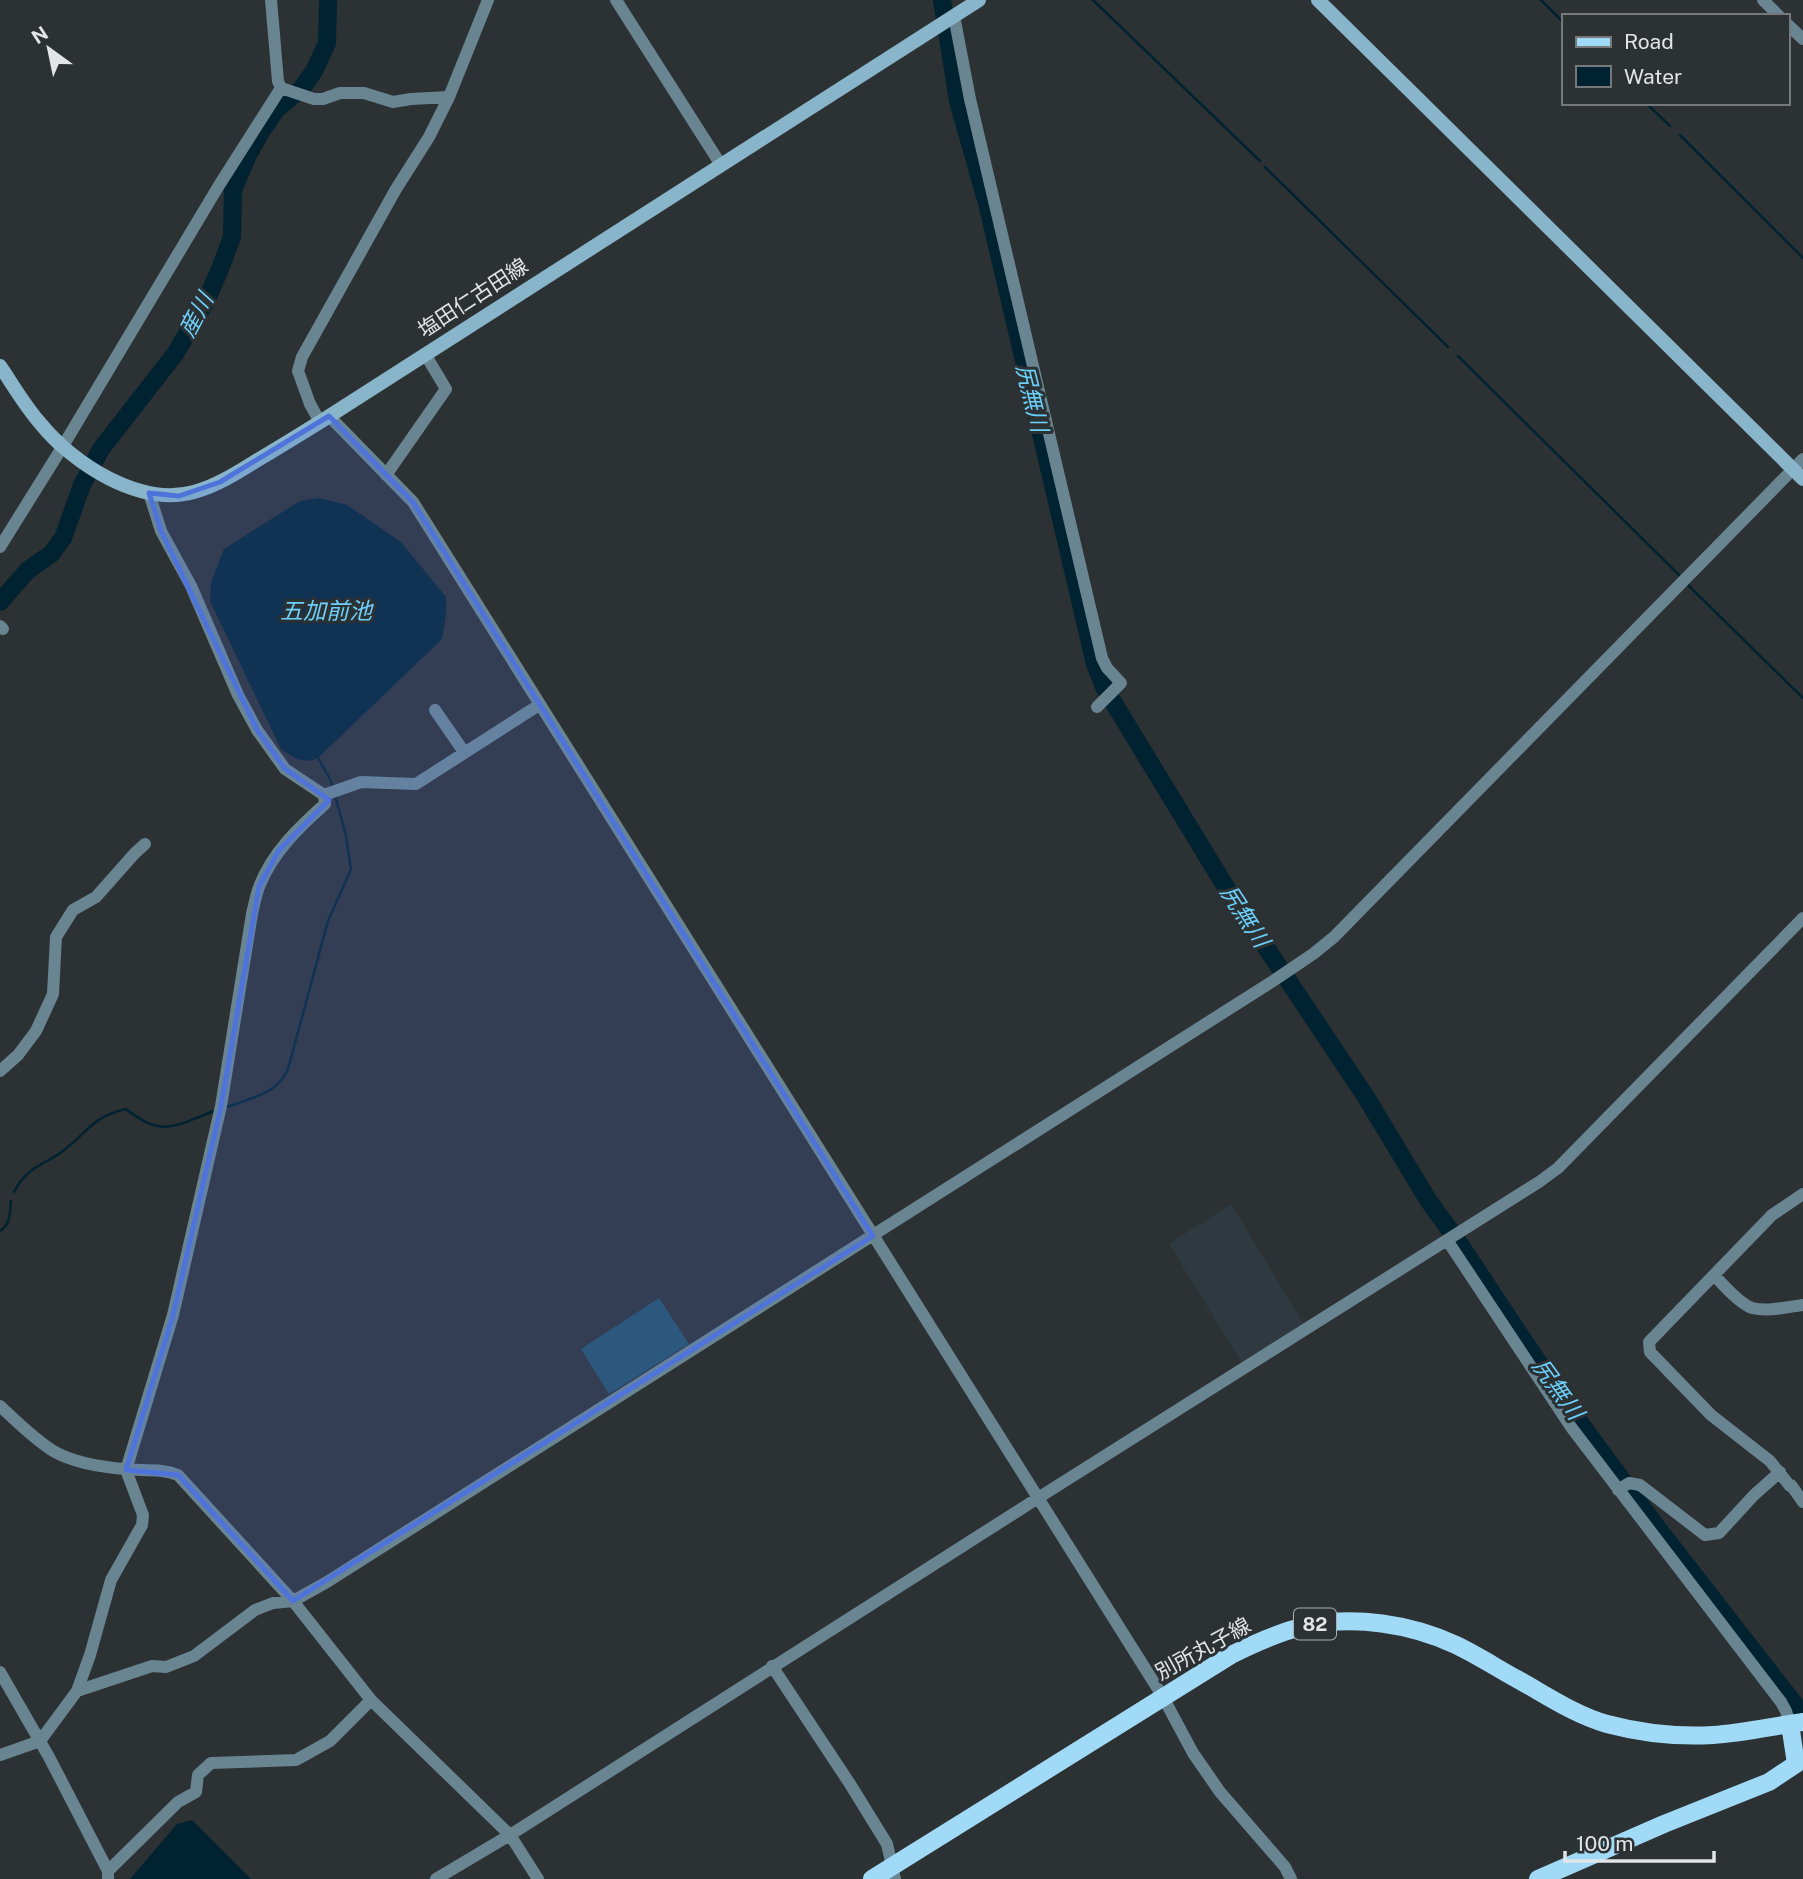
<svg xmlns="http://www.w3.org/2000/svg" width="1803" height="1879" font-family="'Public Sans','Noto Sans JP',sans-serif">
  <rect width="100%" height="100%" fill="#2c3133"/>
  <path fill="#2f3a40" d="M 1231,1204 L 1305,1326 L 1243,1365 L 1169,1244 Z"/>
  <path fill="#235266" d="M 659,1298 L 689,1344 L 609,1394 L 581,1349 Z"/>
  <path fill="#002231" d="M 319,498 L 347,505 L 401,542 L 446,597 L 446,614 L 442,639 L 318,758 C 304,765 293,758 281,749 L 210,601 L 211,582 L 224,549 L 300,501 Z
    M 192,1820 L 251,1879 L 130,1879 L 177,1824 Z"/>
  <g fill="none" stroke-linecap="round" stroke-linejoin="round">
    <path stroke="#002231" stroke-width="2.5" d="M 1093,0 L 1260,161
      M 1541,0 L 1563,22
      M 1646,103 L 1670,126
      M 1680,135 L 1803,258
      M 1265,167 L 1448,347
      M 1458,356 L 1680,576
      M 1688,585 L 1803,698
      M 318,758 L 331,781 L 333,789
      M 227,1107 C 249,1099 279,1093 288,1069 L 328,921 L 351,869 L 346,836 L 335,795
      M 14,1192 C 29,1165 41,1167 63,1151 C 87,1133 93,1116 126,1109 C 162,1138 174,1126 214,1111
      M 0,1231 C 11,1224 10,1212 11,1201"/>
    <path stroke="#002231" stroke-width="18" d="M 942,0 L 958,101 L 987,203 L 1095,664 L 1104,687 L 1227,889 L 1366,1097 L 1428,1200 L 1457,1240 L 1528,1347 L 1581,1424 L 1656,1526 L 1803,1715
      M 0,602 L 28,570 L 51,554 L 63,538 L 82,485 L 101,449 L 175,354 L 205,303 L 220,269 L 232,237 L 233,190 L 249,153 L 261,132 L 276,110 L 302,88 L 314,71 L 327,43 L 328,0"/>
    <path stroke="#6a8592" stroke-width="12" d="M 616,0 L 721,165
      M 1763,0 L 1779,16
      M 954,16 L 970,99 L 1102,658 L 1107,668 L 1121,683 L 1097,707
      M 1787,24 L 1803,39
      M 281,88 L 314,99 L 323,99 L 340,93 L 364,93 L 393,102 L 411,99 L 449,97
      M 329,416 L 413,502 L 1163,1697 L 1193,1753 L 1220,1792 L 1285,1867 L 1291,1879
      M 320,422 L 310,404 L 298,371 L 302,357 L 396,189 L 429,137 L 449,97 L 488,0
      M 386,475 L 446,389 L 425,354
      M 149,493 L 161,531 L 191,586 L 238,695 L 257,730 L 285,769 L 324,795 L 361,782 L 416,784 L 539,705
      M 0,547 L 63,446 L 218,187 L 281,88 L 278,81 L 271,0
      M 0,626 L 3,629
      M 435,710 L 464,752
      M 0,1071 L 18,1055 L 36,1031 L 53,994 L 56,937 L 73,910 L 96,897 L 135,853 L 145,844
      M 1803,1194 L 1772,1215 L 1649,1342 L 1650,1352 L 1711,1415 L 1770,1461 L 1790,1486 L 1791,1485 L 1803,1502
      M 1447,1240 L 1571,1427 L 1781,1702 L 1786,1711 L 1790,1724
      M 1714,1275 C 1723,1285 1740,1304 1752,1308 C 1768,1312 1787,1307 1803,1305
      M 0,1406 C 15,1420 37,1442 55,1452 C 75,1463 101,1467 124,1469 C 142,1471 161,1468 178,1475 L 293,1601 L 371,1700 L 510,1835 L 538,1879
      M 1618,1490 L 1629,1483 L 1640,1485 L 1705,1535 L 1719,1533 L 1754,1495 L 1780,1472
      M 772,1666 L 850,1784 L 887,1844 L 895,1879
      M 0,1672 L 49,1757 L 108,1871 L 108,1879
      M 77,1691 L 90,1655 L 111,1580 L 142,1525 L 143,1515 L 126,1470 L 173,1315 L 221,1106 L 252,914 C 254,905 256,895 259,887 C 272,853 298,828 325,804 L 324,795
      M 0,1755 L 40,1741 L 77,1691 L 152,1666 L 166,1667 L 194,1656 L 255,1610 L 273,1603 L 293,1601 L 327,1582 L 1273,981 L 1313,954 L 1334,937 L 1803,459
      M 108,1871 L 178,1802 L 196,1792 L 198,1775 L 211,1763 L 296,1760 L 330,1741 L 371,1700
      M 436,1879 L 510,1835 L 1038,1498 L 1539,1182 L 1558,1168 L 1803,918"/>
    <path stroke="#89b5ca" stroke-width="14" d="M 1318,0 L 1803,479
      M 0,366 C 13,385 25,406 40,423 C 73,464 140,507 194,492 C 216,486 237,473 256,461 C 278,448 299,435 320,422 L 979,0"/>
    <path stroke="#a1daf6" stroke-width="18" d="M 872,1879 L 1231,1655 C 1255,1643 1279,1632 1305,1626 C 1354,1615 1411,1624 1456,1645 C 1477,1655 1497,1668 1517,1679 C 1546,1695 1575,1715 1607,1724 C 1641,1733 1678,1737 1713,1735 C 1743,1733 1773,1726 1803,1722
      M 1538,1879 L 1664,1824 L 1769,1782 L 1796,1764 L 1790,1724"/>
  </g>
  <path fill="#4e74dc" fill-opacity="0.2" stroke="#4e74dc" stroke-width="5" stroke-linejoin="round" d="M 329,416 L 413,502 L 873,1236 L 293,1601 L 178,1475 L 126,1470 L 173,1315 L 221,1106 L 259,886 L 279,850 L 329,800 L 285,769 L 257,730 L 161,531 L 149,493 L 179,496 L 220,482 Z"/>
  <g text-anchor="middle" stroke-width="6" stroke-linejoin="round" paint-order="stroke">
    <rect fill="#2c3133" stroke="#abafb1" stroke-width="2" x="1294" y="1608.5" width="42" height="31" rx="5"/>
    <g font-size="19" font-weight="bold" fill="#e2e5e7">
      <text x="1315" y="1631">82</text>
    </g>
    <g font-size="21" fill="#e2e5e7" stroke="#2c3133">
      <text transform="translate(473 298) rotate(-33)" y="7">塩田仁古田線</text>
      <text transform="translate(1203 1649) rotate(-29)" y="7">別所丸子線</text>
    </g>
    <g font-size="23" font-style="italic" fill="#6cd0fc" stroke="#2c3133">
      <text transform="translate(196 315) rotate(-62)" y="8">産川</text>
      <text transform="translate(1032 398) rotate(76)" y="8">尻無川</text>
      <text x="326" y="619">五加前池</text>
      <text transform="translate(1245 916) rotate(57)" y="8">尻無川</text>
      <text transform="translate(1558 1389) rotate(54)" y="8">尻無川</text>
    </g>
  </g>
  <rect x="1562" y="14" width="228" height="91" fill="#2c3133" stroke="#75797b" stroke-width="2"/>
  <rect x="1576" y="37" width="35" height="10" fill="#a1daf6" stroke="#75797b" stroke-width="2"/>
  <text x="1624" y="49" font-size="21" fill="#e2e5e7">Road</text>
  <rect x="1576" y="66" width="35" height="21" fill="#002231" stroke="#75797b" stroke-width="2"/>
  <text x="1624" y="84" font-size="21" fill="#e2e5e7">Water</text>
  <g transform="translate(49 49) rotate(327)" stroke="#2c3133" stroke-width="5" paint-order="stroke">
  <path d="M0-5L12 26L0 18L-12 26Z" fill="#e2e5e7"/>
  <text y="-10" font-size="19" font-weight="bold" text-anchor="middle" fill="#e2e5e7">N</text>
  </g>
  <path d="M1565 1851v10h149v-10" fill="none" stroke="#e2e5e7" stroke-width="3.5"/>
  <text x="1576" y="1851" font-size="21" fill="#e2e5e7" stroke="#2c3133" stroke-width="5" paint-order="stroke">100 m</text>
</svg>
